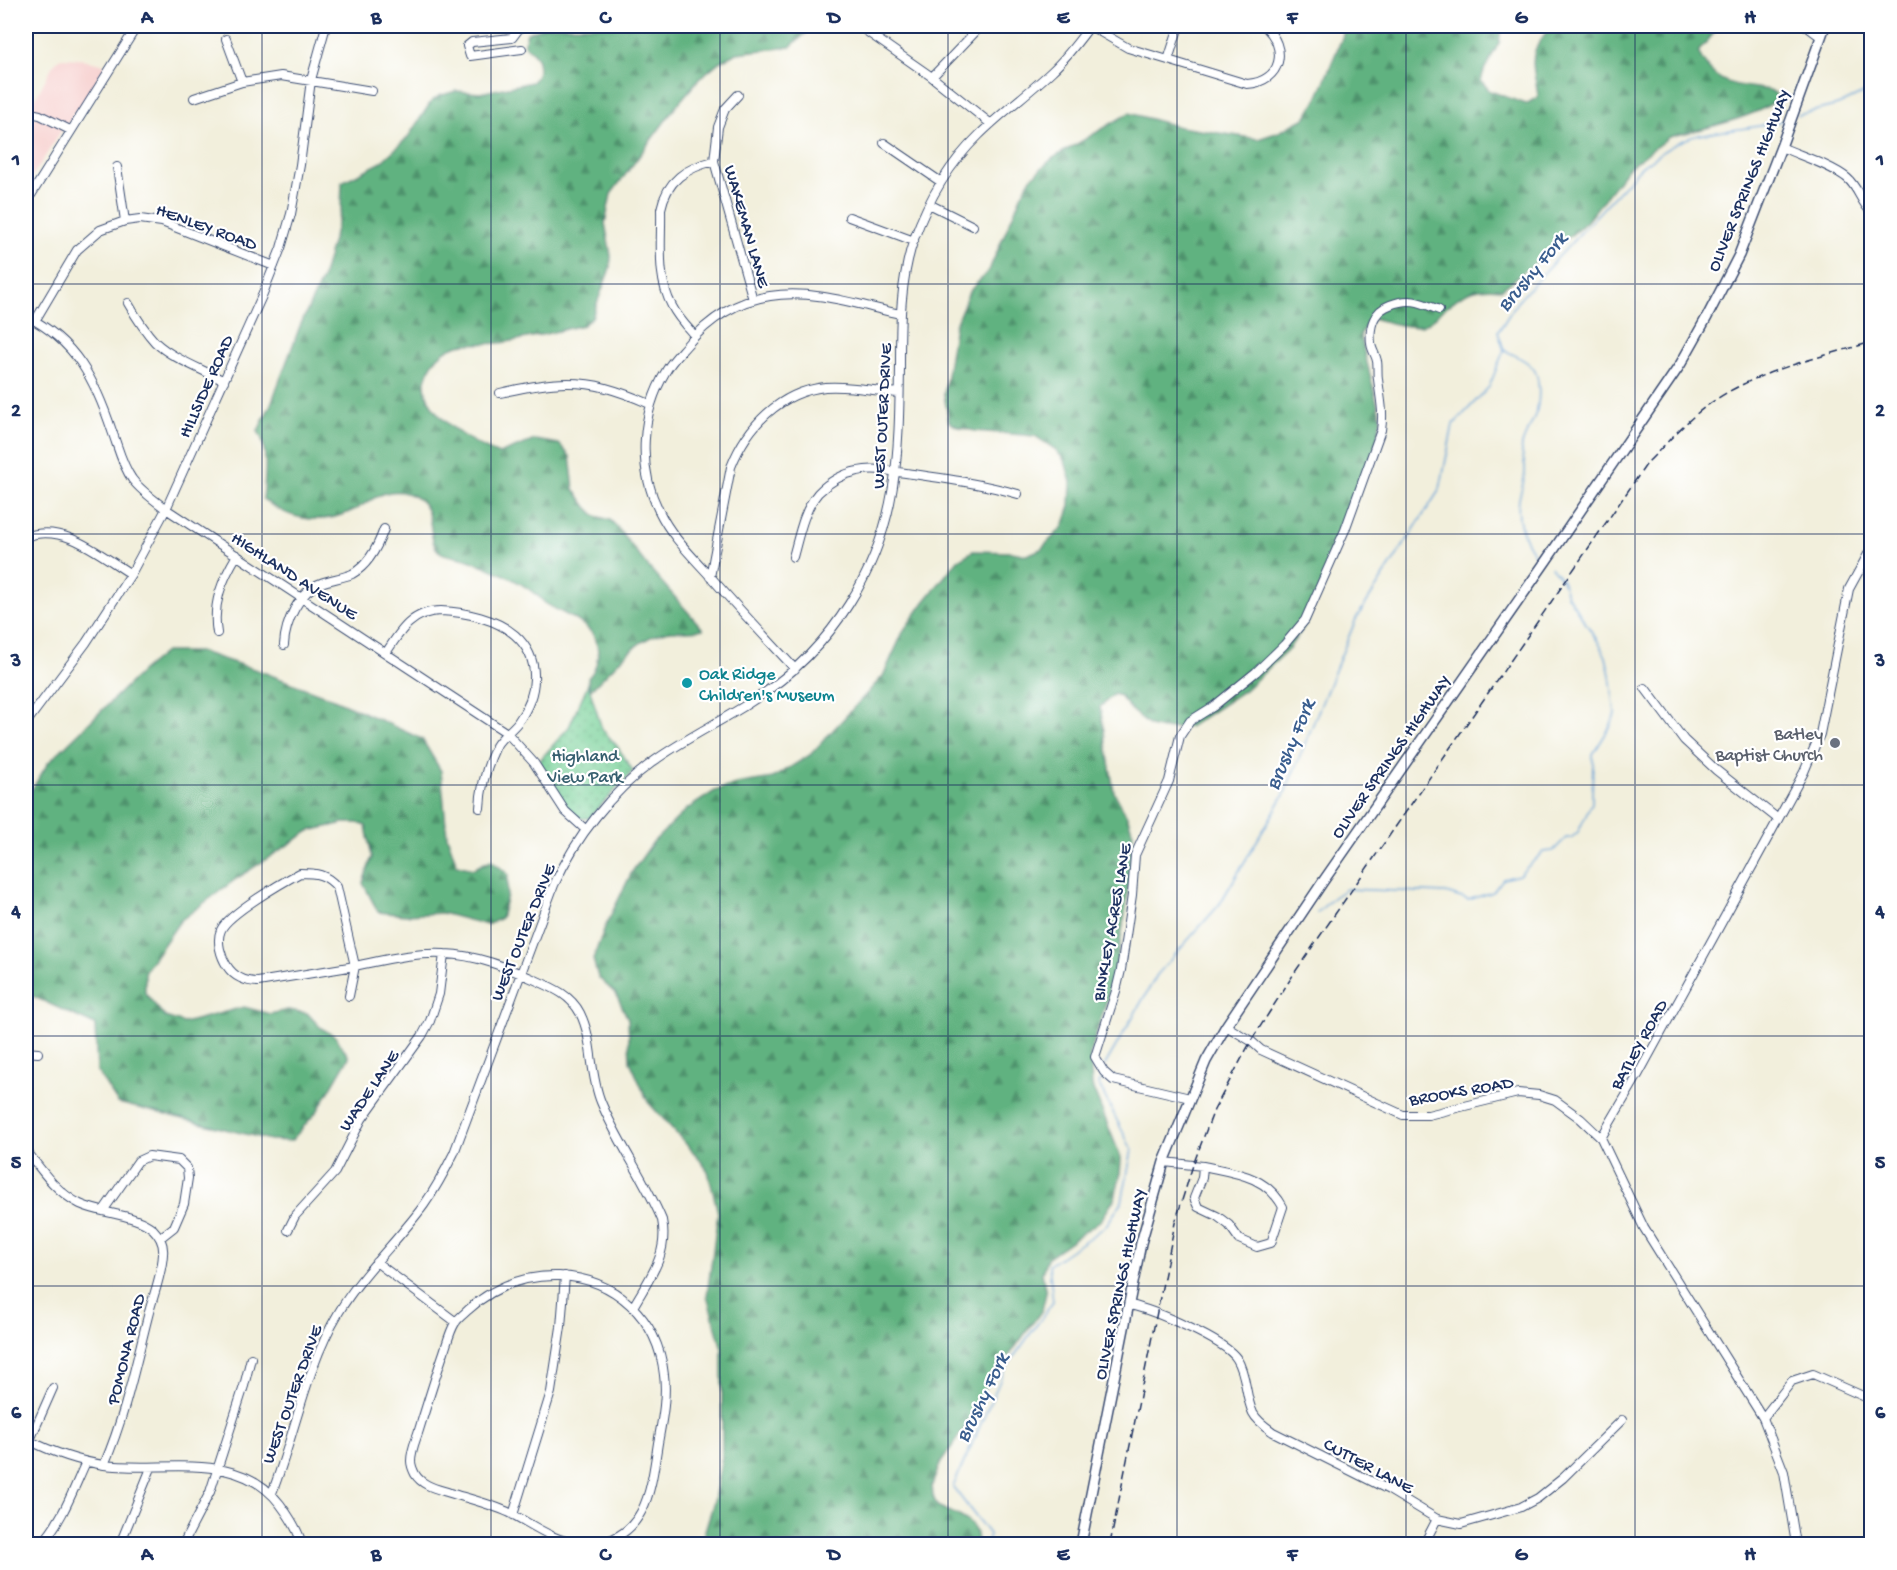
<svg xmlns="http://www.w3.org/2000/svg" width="1897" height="1570" font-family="'Gochi Hand',sans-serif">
  <defs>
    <pattern id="forest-firs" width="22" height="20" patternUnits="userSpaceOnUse" patternTransform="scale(1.5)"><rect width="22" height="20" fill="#60b280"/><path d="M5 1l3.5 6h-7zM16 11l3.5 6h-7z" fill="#4e916c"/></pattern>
    <pattern id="park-dots" width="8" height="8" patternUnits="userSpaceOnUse" patternTransform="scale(1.5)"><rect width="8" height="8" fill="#76d097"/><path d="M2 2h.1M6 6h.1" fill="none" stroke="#60a97e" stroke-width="1.8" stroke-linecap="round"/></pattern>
  </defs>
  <rect width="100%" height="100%" fill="#fff"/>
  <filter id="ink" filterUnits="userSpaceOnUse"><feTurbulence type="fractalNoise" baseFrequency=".0167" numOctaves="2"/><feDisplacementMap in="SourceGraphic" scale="12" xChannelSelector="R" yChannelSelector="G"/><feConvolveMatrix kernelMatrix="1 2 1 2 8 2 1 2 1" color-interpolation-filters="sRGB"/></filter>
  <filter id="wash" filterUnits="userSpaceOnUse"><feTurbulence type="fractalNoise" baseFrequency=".008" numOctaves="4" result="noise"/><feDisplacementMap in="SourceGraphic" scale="24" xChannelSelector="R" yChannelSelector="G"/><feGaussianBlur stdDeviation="1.35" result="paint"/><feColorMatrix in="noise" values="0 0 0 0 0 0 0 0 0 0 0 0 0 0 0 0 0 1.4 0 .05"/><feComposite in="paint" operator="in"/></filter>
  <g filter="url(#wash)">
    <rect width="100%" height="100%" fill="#f2efdc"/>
    <path fill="#f7d0cf" d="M 64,58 L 80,59 L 106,65 L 80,107 L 72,114 L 72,120 L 66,123 L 38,168 L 26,184 L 26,118 L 36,118 L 40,110 L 31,107 L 53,65 L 59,59 Z"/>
    <path fill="url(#forest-firs)" stroke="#3e706f" stroke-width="1.5" d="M 546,26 L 814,26 L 790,47 L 737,53 L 719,62 L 699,79 L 677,105 L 611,194 L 605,223 L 611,256 L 610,268 L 592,317 L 583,325 C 557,331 531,338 506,342 C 491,345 474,342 459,345 C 446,348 433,359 429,371 C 427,375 424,380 425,384 C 426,417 473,444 499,454 L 535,440 L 559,444 L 570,456 L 574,489 L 587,507 L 596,516 L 610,520 L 617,527 L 645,563 L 703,629 C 690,633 678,629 665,632 C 633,639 613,670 590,690 L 588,678 C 599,667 602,645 591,632 C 580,619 560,613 545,603 C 542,600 539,596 535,594 C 519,580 486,566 466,559 C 458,556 447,557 440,552 C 423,539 442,504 406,493 C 386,487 372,500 356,509 C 322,526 292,522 263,499 C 265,480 269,447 258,431 L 271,404 L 300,326 L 322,279 L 341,211 L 342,182 L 380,163 L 393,151 L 408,137 L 431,102 L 439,96 L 456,91 L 480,93 L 532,82 C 539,75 541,63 535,55 C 532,51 527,49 524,44 L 527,33 Z
      M 1345,26 L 1501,26 L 1499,43 L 1484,70 L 1481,81 L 1490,91 L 1526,104 L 1538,97 C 1537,82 1530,65 1535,51 C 1538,42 1546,33 1551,26 L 1720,26 L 1698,52 C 1716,88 1735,84 1770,90 L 1775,93 L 1777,98 C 1765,116 1692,131 1669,137 L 1628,168 L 1587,221 L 1575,232 L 1502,289 C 1473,285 1461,294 1440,312 C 1436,316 1431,322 1426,324 C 1409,330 1388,322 1371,318 L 1360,335 L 1381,418 L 1376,446 L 1306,624 L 1287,651 L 1245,690 L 1189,727 L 1162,729 L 1150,726 L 1132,711 L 1120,696 L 1114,694 L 1100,707 L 1114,792 L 1128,818 L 1133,834 L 1126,908 L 1114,977 L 1090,1054 L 1092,1086 L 1121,1158 L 1120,1176 L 1115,1198 L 1101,1220 L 1047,1258 L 1042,1273 L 1046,1293 L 1042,1310 L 985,1389 L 980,1405 L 940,1464 L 932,1485 L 933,1496 L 937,1506 C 953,1514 981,1520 976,1544 L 701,1544 L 714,1501 L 722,1457 L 722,1349 L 707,1296 L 718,1213 L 708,1171 L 697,1156 L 648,1102 L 630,1061 L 628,1019 L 616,994 L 598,977 L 593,959 L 605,927 L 632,872 L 653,842 L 687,809 L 715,791 L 736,784 L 773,778 L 810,755 L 883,676 L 904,630 L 924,602 L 958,560 L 973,551 L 1012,552 L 1027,555 L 1041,549 L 1063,527 L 1070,506 L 1071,482 L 1065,461 L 1056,450 L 1035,436 L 975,431 L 958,427 L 949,422 L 944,394 L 955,325 L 969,292 L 989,270 L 1021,196 L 1031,178 L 1053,158 L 1129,113 L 1180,127 L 1258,139 L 1279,132 L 1305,118 L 1317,99 L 1342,38 Z
      M 165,652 L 201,652 L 260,671 L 336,700 L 422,739 L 441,771 L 447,836 L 457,865 L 473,869 L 491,860 L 508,874 L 507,895 L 501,918 L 487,925 L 442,913 L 406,915 L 378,912 L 363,883 L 372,857 L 366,826 L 358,823 L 344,823 L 309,831 L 236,879 L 180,921 L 145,971 L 145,993 L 165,1017 L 184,1023 L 244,1007 L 270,1014 L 288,1010 L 307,1013 L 321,1028 L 335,1036 L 349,1057 L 318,1110 L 291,1141 L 270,1140 L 118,1103 L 97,1071 L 95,1025 L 26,993 L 26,799 L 48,763 L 142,671 Z"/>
    <path fill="url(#park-dots)" stroke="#48807a" stroke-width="1.5" d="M 588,684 L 602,729 L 617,746 L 633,771 L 589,818 C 586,818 582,819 579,818 C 564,811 548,776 539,761 L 569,727 Z"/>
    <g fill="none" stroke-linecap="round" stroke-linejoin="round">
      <path stroke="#67a2d7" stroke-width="1.5" d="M 1798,115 L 1838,105 L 1872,89
        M 1504,350 C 1514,355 1525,359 1532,367 C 1541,375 1540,404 1535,415 C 1531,426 1525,434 1522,445 C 1520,453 1525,460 1525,468 C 1526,478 1521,489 1519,499 C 1516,520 1524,544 1539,559
        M 1317,913 L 1334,897 L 1346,889 L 1446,893 L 1468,900 L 1493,892 L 1503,879 L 1519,875 L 1543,852 L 1553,851 L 1566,838 L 1571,838 L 1578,832 L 1592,803 L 1593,754 L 1610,727 L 1615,714 L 1610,675 L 1606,657 L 1599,643 L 1567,595 L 1562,580 L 1551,567
        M 1105,1065 L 1157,975 L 1219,905 L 1284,795 L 1356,619 L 1440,489 L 1453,425 L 1489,387 L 1504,350 L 1498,332 L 1517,302 L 1641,167 C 1659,154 1677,140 1699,135 C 1728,129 1759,129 1787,119
        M 987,1544 L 989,1534 L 953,1487 L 1005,1369 L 1053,1302 L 1049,1265 L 1105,1227 L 1122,1202 L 1132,1150 L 1099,1085 L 1102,1075"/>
    </g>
  </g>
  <g filter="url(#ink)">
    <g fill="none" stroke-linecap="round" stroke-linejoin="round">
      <g stroke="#3b4c71" stroke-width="10">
        <path id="minor" d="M 518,26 L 518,30 L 512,38 L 472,42 L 467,46 L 470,56 L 522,49
          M 1090,26 L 1128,48 L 1168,60
          M 1179,26 L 1168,60 L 1247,84 C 1282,82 1289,47 1264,26
          M 1806,26 L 1821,37
          M 866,31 L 932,77 L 991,124
          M 226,39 L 242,82
          M 932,77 L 981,26
          M 738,95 L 725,109 L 718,127 L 714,161 L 753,300
          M 194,98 L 242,82 L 281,76 L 372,91
          M 26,112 L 40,115 L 70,130
          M 884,143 L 941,182
          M 1781,147 C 1801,156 1831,165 1847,178 C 1858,187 1861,203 1872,213
          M 117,167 L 125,221
          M 26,203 L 137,26
          M 929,204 L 973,226
          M 849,217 L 914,241
          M 128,303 C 136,317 144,330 155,342 C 173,359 202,369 224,381
          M 26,316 C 76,341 95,380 112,431 C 118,447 122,465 132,479 C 141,491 154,500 166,509 L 507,733 L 534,763 L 565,811 L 586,830
          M 35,321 L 77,250 L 100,230 L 125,221 L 140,219 L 162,222 L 274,266
          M 695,336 C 687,327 678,318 672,306 C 656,277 662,241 661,209 C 667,180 686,168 714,161
          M 500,393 C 535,385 570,378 606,388 C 621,392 636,398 650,404
          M 26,537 C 63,522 100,555 131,574
          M 793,557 C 799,536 803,511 818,493 C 829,482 842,474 858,471 C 875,467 895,472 913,474 C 948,479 983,484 1018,494
          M 710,577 L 731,467 C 747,426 780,392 825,387 C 850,385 875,391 899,393
          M 217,633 C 212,604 222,580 237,555
          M 284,645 C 285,623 299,591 321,583 C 331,579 343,578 352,574 C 369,565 378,546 384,529
          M 386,653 C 400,631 412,611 441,611 C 465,612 497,619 515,635 C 542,659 538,695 518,722 C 511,731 501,737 496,746 C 486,767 481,785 480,808
          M 795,669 C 766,638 737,607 709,575 C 690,554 671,536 659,511 C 637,466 641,413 666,371 C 671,362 679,354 686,346 C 708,320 736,301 770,296 C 813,289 859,305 900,314
          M 1645,688 L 1684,740 L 1716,770 L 1778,819
          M 26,723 L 86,643 L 131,574 L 166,509 L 262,296 L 281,248 L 291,214 L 300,165 L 311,80 L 326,26
          M 300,873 C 316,873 326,874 337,887 L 355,966 L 258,982 C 246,982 234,977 227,966 C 221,957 216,941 221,930 C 228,914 283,882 300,873 Z
          M 349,996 L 355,966 C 384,960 415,952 445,954 C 476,955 506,967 533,979 C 551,987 570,994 580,1013 C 594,1041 589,1073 601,1102 C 618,1143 645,1179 662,1220 C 669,1254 650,1277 633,1307
          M 1226,1026 L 1251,1041 L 1261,1050 L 1403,1115 L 1428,1115 L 1518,1093 L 1539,1095 L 1555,1100 L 1581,1119 L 1601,1138 L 1644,1228 L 1763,1418 L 1784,1472 L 1796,1544
          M 26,1052 L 38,1053
          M 1190,1098 L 1113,1080 L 1104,1072 L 1095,1057 L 1116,991 L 1121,970 L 1132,895 L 1135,855 L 1169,781 L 1180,736 L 1190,721 L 1214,706 L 1256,672 L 1284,645 L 1305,620 L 1345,530 L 1381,430 C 1384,412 1380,397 1378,379 C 1377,373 1378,366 1377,361 C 1376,355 1371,349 1371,343 C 1369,326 1374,311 1390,305 C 1410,297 1420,302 1439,310
          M 1601,1138 L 1638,1075 L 1804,772 L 1820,734 L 1849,589 L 1872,547
          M 26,1150 C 42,1171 56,1192 80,1204 C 101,1214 136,1214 153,1229 C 160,1236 164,1245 163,1254 C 162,1275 153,1296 148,1316 C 135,1367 125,1416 104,1465
          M 1164,1162 L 1203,1166
          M 1203,1166 C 1235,1173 1266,1175 1283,1207 L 1271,1243 L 1257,1247 L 1239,1239 L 1229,1225 L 1217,1216 L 1198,1207 L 1194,1198 L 1202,1178 Z
          M 103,1211 L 138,1161 L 149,1156 L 179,1160 L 187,1168 L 188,1178 L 184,1204 L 174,1227 L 160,1238
          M 288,1230 L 295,1216 L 335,1172 L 362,1119 L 422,1036 L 430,1021 L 439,994 L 444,954
          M 376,1262 L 456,1322
          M 1130,1305 C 1153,1310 1225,1340 1237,1359 C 1247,1375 1245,1396 1253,1413 C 1257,1421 1266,1427 1273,1432 L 1389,1490 L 1437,1519 L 1461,1524 L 1521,1507 L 1538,1498 L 1563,1478 L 1622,1420
          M 1763,1418 L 1792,1381 L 1813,1374 L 1872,1400
          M 26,1439 C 50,1451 77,1461 104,1465 C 164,1473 238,1449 280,1504 C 289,1516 298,1530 302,1544
          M 26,1449 L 53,1388
          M 272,1493 C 295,1434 306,1367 339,1312 C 362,1273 397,1242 424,1205 C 436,1188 445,1171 454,1153 L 554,885 C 576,837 611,792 654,761 C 683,740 716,724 746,705 C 788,679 823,646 849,604 C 898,527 899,455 900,366 C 900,323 900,280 914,239 C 928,200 950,163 979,135 C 1002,112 1029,93 1052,71 C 1067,57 1078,42 1090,26
          M 513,1515 L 551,1392 L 561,1327 L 565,1276
          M 41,1544 C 62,1522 73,1490 86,1462
          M 120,1544 L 151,1468
          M 183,1544 L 210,1492 L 244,1386 L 251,1358
          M 580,1544 C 553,1541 533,1525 510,1513 C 491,1504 470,1499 450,1493 C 438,1489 422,1486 415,1474 C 413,1470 411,1465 411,1461 C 411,1450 416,1440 419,1430 C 427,1404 435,1378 444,1352 C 447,1343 450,1331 455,1323 C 458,1318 464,1314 468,1310 C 494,1286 523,1275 559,1276 C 615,1278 658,1318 664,1375 C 667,1397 662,1421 658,1443 C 651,1487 648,1535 595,1544
          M 1424,1544 L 1437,1519"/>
      </g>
      <g stroke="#3b4c71" stroke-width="12">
        <path id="major" d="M 1081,1544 L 1141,1243 L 1164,1162 L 1206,1061 L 1226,1026 L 1322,883 L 1546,561 L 1680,365 L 1707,317 L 1739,255 L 1781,147 L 1825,26"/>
      </g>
      <g stroke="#3b4c71" stroke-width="14">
        <path id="highway" d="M 477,26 L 483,26"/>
      </g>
      <use href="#minor" stroke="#fff" stroke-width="8"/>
      <use href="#major" stroke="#fff" stroke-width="9"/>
      <use href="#highway" stroke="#fff" stroke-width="10"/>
      <path stroke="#1b2f5e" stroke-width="1.5" stroke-dasharray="9 4.5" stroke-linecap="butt" d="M 1110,1544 L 1175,1223 L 1193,1165 L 1214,1110 L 1251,1041 L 1295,972 L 1648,462 C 1663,447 1678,430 1694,416 C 1743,373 1811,360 1872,342"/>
    </g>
  </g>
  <path fill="none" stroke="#1b2f5e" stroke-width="1.5" stroke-opacity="0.55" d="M 262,26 L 262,1544M 491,26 L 491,1544M 720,26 L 720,1544M 948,26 L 948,1544M 1177,26 L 1177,1544M 1406,26 L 1406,1544M 1635,26 L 1635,1544M 26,284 L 1872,284M 26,534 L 1872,534M 26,785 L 1872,785M 26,1036 L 1872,1036M 26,1286 L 1872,1286"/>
  <circle fill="#0f9aa8" stroke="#fff" stroke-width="2" cx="687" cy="683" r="6"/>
  <circle fill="#6b7280" stroke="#fff" stroke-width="2" cx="1835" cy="743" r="6"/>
  <g text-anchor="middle" stroke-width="4.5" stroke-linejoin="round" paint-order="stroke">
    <g font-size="18" fill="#1b2f5e" stroke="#fff">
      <text transform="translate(1748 180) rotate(-68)" y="6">OLIVER SPRINGS HIGHWAY</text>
      <text transform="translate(207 226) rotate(20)" y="6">HENLEY ROAD</text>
      <text transform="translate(748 226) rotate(74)" y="6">WAKEMAN LANE</text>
      <text transform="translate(205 386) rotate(-66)" y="6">HILLSIDE ROAD</text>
      <text transform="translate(881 416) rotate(-87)" y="6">WEST OUTER DRIVE</text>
      <text transform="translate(295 575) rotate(33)" y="6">HIGHLAND AVENUE</text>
      <text transform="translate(1390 756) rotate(-55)" y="6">OLIVER SPRINGS HIGHWAY</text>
      <text transform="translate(1111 922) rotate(-80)" y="6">BINKLEY ACRES LANE</text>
      <text transform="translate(522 932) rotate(-68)" y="6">WEST OUTER DRIVE</text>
      <text transform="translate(1638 1044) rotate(-61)" y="6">BATLEY ROAD</text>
      <text transform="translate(368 1090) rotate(-56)" y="6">WADE LANE</text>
      <text transform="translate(1461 1090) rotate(-10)" y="6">BROOKS ROAD</text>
      <text transform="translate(1119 1284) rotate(-78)" y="6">OLIVER SPRINGS HIGHWAY</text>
      <text transform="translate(125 1349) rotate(-76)" y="6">POMONA ROAD</text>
      <text transform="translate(291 1394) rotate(-70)" y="6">WEST OUTER DRIVE</text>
      <text transform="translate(1369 1465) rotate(28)" y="6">CUTTER LANE</text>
    </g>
    <g font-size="18" fill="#0d838f" stroke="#fff" text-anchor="start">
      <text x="699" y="679">Oak Ridge<tspan x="699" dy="21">Children's Museum</tspan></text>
    </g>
    <g font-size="18" fill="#5b616d" stroke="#fff" text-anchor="end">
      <text x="1823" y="739">Batley<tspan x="1823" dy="21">Baptist Church</tspan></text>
    </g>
    <g font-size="18" fill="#365f6f" stroke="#fff">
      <text x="585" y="761">Highland<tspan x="585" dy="21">View Park</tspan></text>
    </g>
    <g font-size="20" font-style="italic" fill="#395d8e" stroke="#fff">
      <text transform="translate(1531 271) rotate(-50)" y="7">Brushy Fork</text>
      <text transform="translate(1289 744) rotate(-67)" y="7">Brushy Fork</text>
      <text transform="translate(981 1397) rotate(-64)" y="7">Brushy Fork</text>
    </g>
  </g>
  <rect width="1897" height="1570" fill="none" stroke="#fff" stroke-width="66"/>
  <rect x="33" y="33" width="1831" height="1504" fill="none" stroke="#1b2f5e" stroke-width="2"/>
  <g font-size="20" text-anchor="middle" font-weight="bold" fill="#1b2f5e">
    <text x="147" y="23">A</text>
    <text x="376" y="23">B</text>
    <text x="605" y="23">C</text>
    <text x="834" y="23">D</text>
    <text x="1063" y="23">E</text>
    <text x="1292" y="23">F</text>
    <text x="1521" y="23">G</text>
    <text x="1750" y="23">H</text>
    <text x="16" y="165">1</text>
    <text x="1880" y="165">1</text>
    <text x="16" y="416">2</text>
    <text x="1880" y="416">2</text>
    <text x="16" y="666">3</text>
    <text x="1880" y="666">3</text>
    <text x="16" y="917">4</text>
    <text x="1880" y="917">4</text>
    <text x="16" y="1168">5</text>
    <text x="1880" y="1168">5</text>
    <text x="16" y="1418">6</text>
    <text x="1880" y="1418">6</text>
    <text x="147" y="1560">A</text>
    <text x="376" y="1560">B</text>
    <text x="605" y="1560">C</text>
    <text x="834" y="1560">D</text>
    <text x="1063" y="1560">E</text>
    <text x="1292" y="1560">F</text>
    <text x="1521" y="1560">G</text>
    <text x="1750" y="1560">H</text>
  </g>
</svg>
